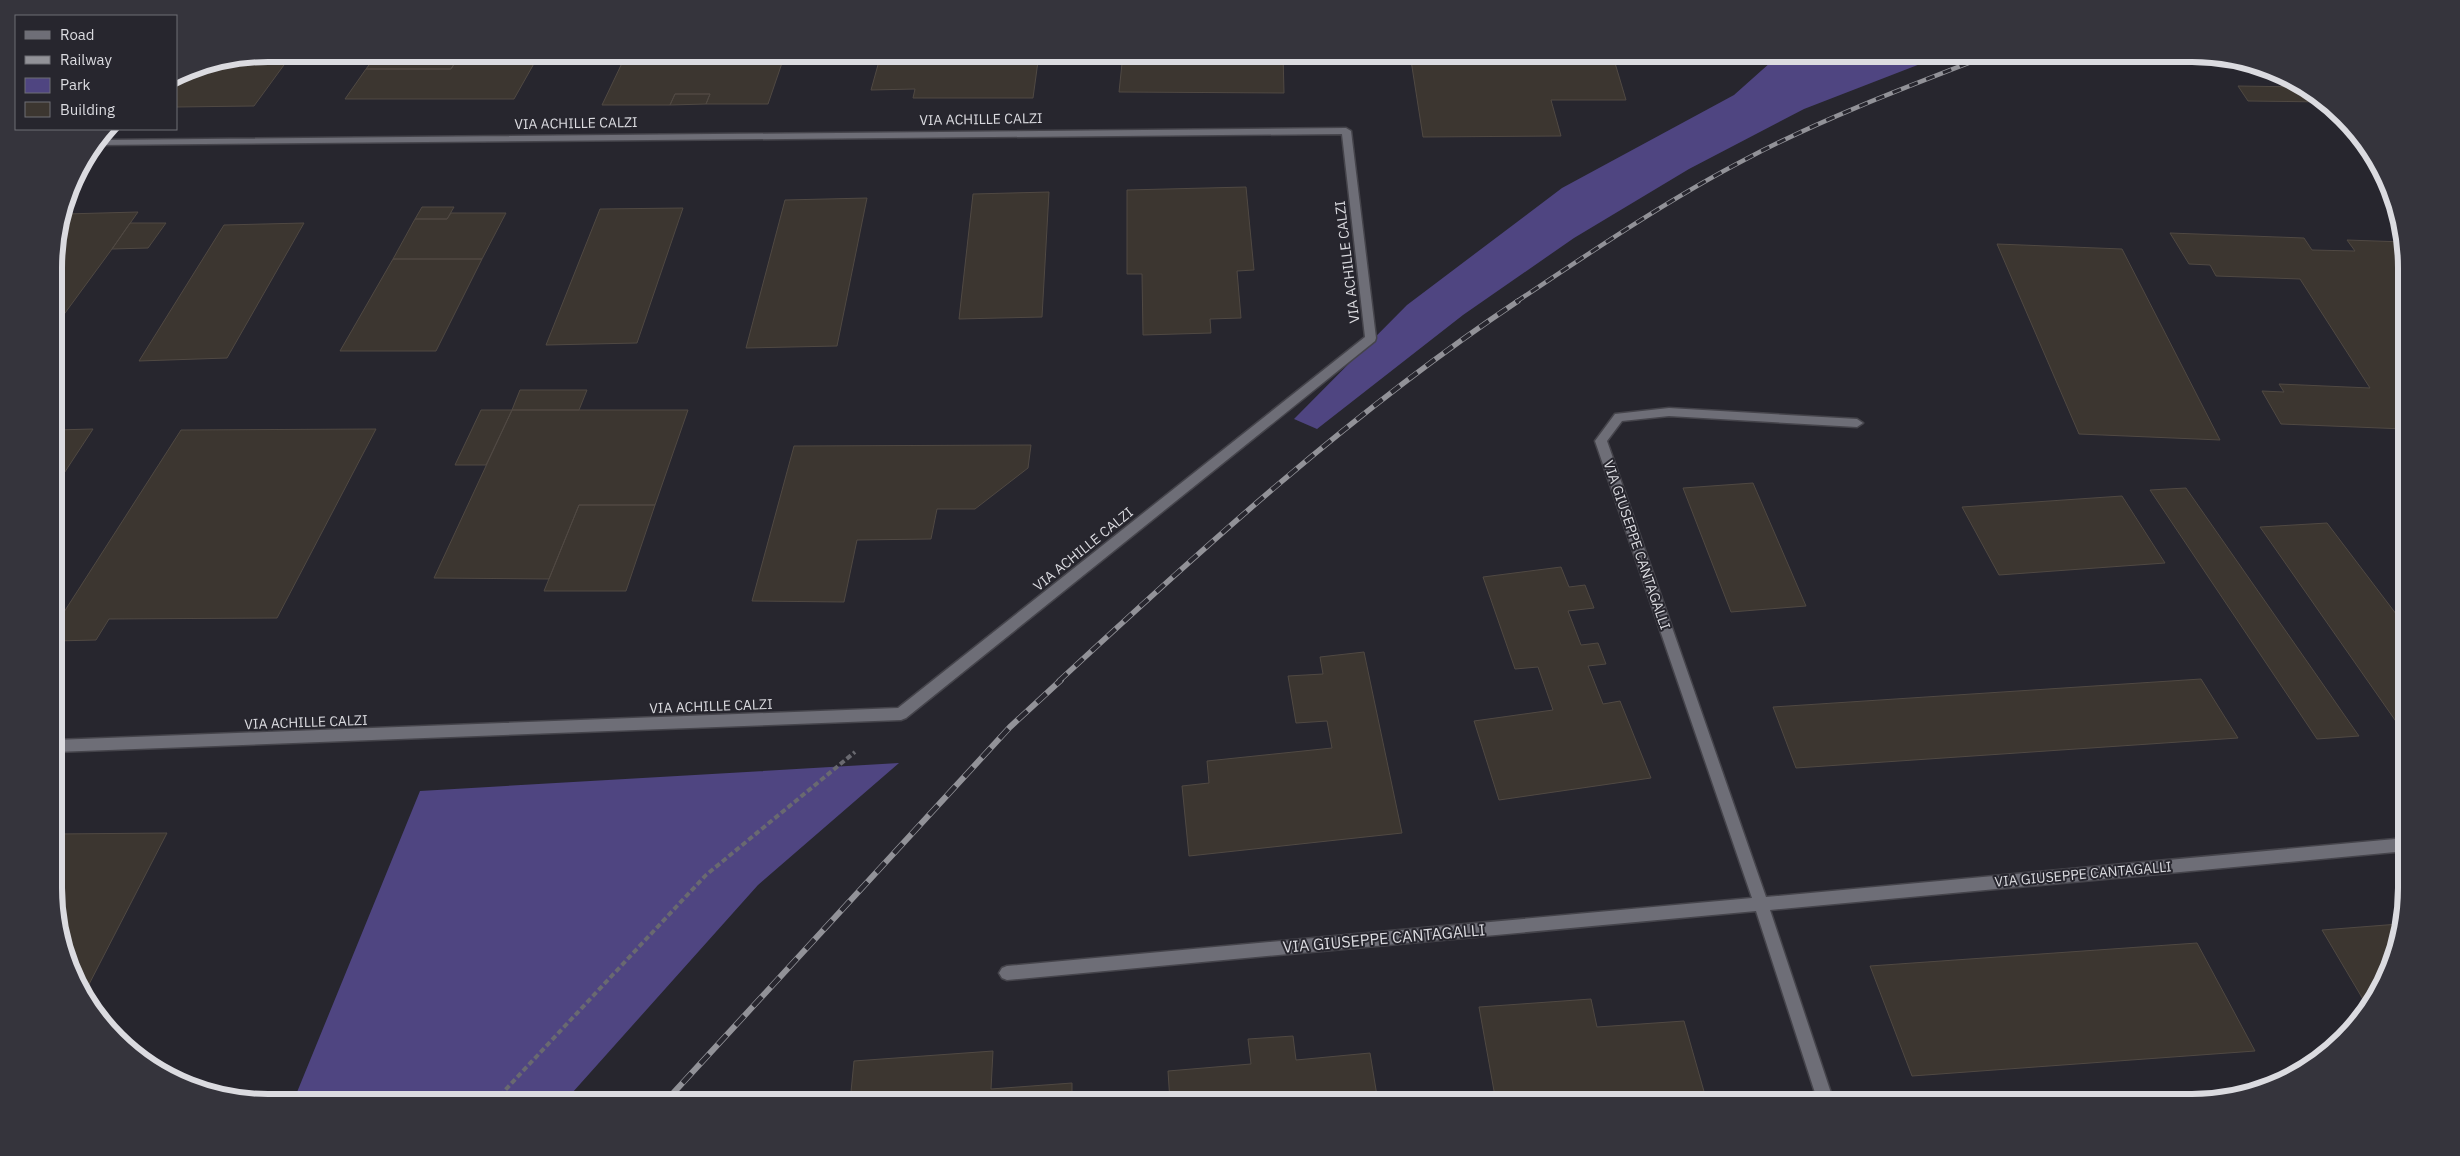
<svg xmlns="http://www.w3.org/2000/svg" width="2460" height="1156" font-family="'IBM Plex Sans',sans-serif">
  <rect width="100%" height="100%" fill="#27262e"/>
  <path fill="#4f4581" d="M 1780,54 L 1946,54 L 1804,109 L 1689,169 L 1574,238 L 1463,315 L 1317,429 L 1294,419 L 1407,305 L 1562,188 L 1734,95 Z
    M 899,763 L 758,885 L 564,1102 L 293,1102 L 420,791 Z"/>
  <path fill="#3c3630" stroke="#504943" d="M 269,54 L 292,54 L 254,106 L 176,107 L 176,77 L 187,70 Z
    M 377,54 L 539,54 L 536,60 L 456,61 L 451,69 L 366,69 Z
    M 626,54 L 785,54 L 783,60 L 623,61 Z
    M 881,54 L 1039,54 L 1033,98 L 913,98 L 915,89 L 871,90 Z
    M 1123,54 L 1283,54 L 1284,93 L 1119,92 Z
    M 1410,54 L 1677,54 L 1680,63 L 1615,63 L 1626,100 L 1551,100 L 1561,136 L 1423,137 Z
    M 536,60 L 514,99 L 345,99 L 366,69 L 451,69 L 456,61 Z
    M 783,60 L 768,104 L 706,104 L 710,94 L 675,94 L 670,105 L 602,105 L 623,61 Z
    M 2238,86 L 2303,87 L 2326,102 L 2248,101 Z
    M 675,94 L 710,94 L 706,104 L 670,105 Z
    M 1246,187 L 1254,270 L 1237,271 L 1241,318 L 1210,319 L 1211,333 L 1143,335 L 1142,274 L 1127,274 L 1127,190 Z
    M 1049,192 L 1042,317 L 959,319 L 973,194 Z
    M 867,198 L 837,346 L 746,348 L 785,200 Z
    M 422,207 L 454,207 L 447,219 L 415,219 Z
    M 683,208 L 637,343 L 546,345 L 600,209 Z
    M 138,212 L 112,249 L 54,328 L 54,254 L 65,214 Z
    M 451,213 L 506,213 L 482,259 L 393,259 L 415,219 L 447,219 Z
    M 130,223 L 166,223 L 148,248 L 112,249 Z
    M 304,223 L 227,358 L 139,361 L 224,225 Z
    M 2170,233 L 2304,238 L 2312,250 L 2355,251 L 2347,240 L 2404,242 L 2405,429 L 2281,424 L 2262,391 L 2284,392 L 2279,384 L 2370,388 L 2300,279 L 2216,276 L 2210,265 L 2189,264 Z
    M 1997,244 L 2122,249 L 2220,440 L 2079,434 Z
    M 393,259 L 482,259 L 436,351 L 340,351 Z
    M 520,390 L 587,390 L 579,410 L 512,410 Z
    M 481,410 L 512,410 L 486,465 L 455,465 Z
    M 512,410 L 688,410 L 655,505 L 579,505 L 549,579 L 434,578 Z
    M 93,429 L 55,487 L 55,430 Z
    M 376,429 L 277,618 L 109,619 L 96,640 L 55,641 L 55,626 L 181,430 Z
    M 1031,445 L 1028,468 L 975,509 L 937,509 L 931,539 L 857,540 L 844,602 L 752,601 L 794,446 Z
    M 1753,483 L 1806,606 L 1731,612 L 1683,488 Z
    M 2186,488 L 2359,736 L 2317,739 L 2150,490 Z
    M 2122,496 L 2165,563 L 1999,575 L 1962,507 Z
    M 579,505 L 655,505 L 626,591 L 544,591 Z
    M 2327,523 L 2406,627 L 2406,730 L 2402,730 L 2260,527 Z
    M 1561,567 L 1569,587 L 1585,585 L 1594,608 L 1568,611 L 1581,645 L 1598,643 L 1606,664 L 1588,666 L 1603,704 L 1620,701 L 1651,778 L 1499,800 L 1474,721 L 1553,710 L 1538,667 L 1515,669 L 1483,577 Z
    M 1364,652 L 1402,833 L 1189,856 L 1182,786 L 1209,783 L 1207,761 L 1332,748 L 1327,721 L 1296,723 L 1288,676 L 1323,674 L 1320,657 Z
    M 2201,679 L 2238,738 L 1796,768 L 1773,707 Z
    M 167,833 L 84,994 L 70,969 L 56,916 L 55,834 Z
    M 2399,924 L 2390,970 L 2367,1006 L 2322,930 Z
    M 2197,943 L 2255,1051 L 1912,1076 L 1870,966 Z
    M 1591,999 L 1597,1027 L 1684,1021 L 1707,1102 L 1496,1102 L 1479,1007 Z
    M 1293,1036 L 1296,1060 L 1370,1053 L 1378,1102 L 1170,1102 L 1168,1071 L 1251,1064 L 1248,1039 Z
    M 993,1051 L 991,1089 L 1072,1083 L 1072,1102 L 850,1102 L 854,1061 Z"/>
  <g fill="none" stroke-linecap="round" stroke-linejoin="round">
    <g stroke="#45444b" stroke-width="3">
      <path id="street" d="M 1346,128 L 1351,131 L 1376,338 L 1375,341 L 906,718 L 901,720 L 55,752 L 55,740 L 898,708 L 1365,337 L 1342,134 L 98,145 L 102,140 Z
        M 1669,408 L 1857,419 L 1863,423 L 1857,427 L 1669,416 L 1622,421 L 1607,441 L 1766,897 L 2406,838 L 2406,851 L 1770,910 L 1834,1102 L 1818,1102 L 1756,911 L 1007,980 L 1002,978 L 999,973 L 1002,968 L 1007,966 L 1752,898 L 1595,441 L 1615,414 Z"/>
    </g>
    <path stroke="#696970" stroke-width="4" stroke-dasharray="5.5 3" stroke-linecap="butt" d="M 494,1102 L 706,875 L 855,752"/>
    <use href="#street" fill="#6e6e77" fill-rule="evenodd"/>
    <g stroke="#929298" stroke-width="4.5">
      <path id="rail-far2" d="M 1516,302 C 1591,252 1667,200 1748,158 C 1826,117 1909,86 1992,54"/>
    </g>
    <g stroke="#929298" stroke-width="5.5">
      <path id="rail-far1" d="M 1059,681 C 1205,546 1352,412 1518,301"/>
    </g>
    <g stroke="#929298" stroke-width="6">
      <path id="rail" d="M 665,1102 L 1010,727 L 1061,680"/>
    </g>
    <use href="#rail-far2" stroke="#27262e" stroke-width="3" stroke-dasharray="9" stroke-linecap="butt"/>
    <use href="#rail-far1" stroke="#27262e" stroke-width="4" stroke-dasharray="11" stroke-linecap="butt"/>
    <use href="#rail" stroke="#27262e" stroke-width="4.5" stroke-dasharray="13" stroke-linecap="butt"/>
  </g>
  <g text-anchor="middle" stroke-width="4" stroke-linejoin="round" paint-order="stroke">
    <g font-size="14" fill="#dbdbe0" stroke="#27262e">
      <text transform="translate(981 119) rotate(-1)" y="5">VIA ACHILLE CALZI</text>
      <text transform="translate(576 123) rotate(-1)" y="5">VIA ACHILLE CALZI</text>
      <text transform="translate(1347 262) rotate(-97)" y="5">VIA ACHILLE CALZI</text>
      <text transform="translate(1637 545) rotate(71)" y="5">VIA GIUSEPPE CANTAGALLI</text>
      <text transform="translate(1083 549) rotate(-39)" y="5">VIA ACHILLE CALZI</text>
      <text transform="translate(711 706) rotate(-2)" y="5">VIA ACHILLE CALZI</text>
      <text transform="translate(306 722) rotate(-2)" y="5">VIA ACHILLE CALZI</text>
      <text transform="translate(2083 874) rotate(-5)" y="5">VIA GIUSEPPE CANTAGALLI</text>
    </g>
    <g font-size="16" fill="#dbdbe0" stroke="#27262e">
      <text transform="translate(1384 938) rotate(-5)" y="6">VIA GIUSEPPE CANTAGALLI</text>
    </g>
  </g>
  <path d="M0 0H2460V1156H0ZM268 62H2192A206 206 0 0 1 2398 268V888A206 206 0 0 1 2192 1094H268A206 206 0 0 1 62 888V268A206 206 0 0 1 268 62Z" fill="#35343c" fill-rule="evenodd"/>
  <path fill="none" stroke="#dbdbe0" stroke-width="6" d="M268 62H2192A206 206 0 0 1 2398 268V888A206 206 0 0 1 2192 1094H268A206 206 0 0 1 62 888V268A206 206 0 0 1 268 62Z"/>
  <rect x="15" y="15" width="162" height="115" fill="#27262e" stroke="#6f6e75"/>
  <rect x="25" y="31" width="25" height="8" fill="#6e6e77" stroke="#6f6e75"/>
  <text x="60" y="40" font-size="15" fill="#dbdbe0">Road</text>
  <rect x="25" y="56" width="25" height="8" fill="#929298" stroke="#6f6e75"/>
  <text x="60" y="65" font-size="15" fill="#dbdbe0">Railway</text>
  <rect x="25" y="78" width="25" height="15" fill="#4f4581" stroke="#6f6e75"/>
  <text x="60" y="90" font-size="15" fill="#dbdbe0">Park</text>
  <rect x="25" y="102" width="25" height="15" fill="#3c3630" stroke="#6f6e75"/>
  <text x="60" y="115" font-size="15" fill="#dbdbe0">Building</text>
</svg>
